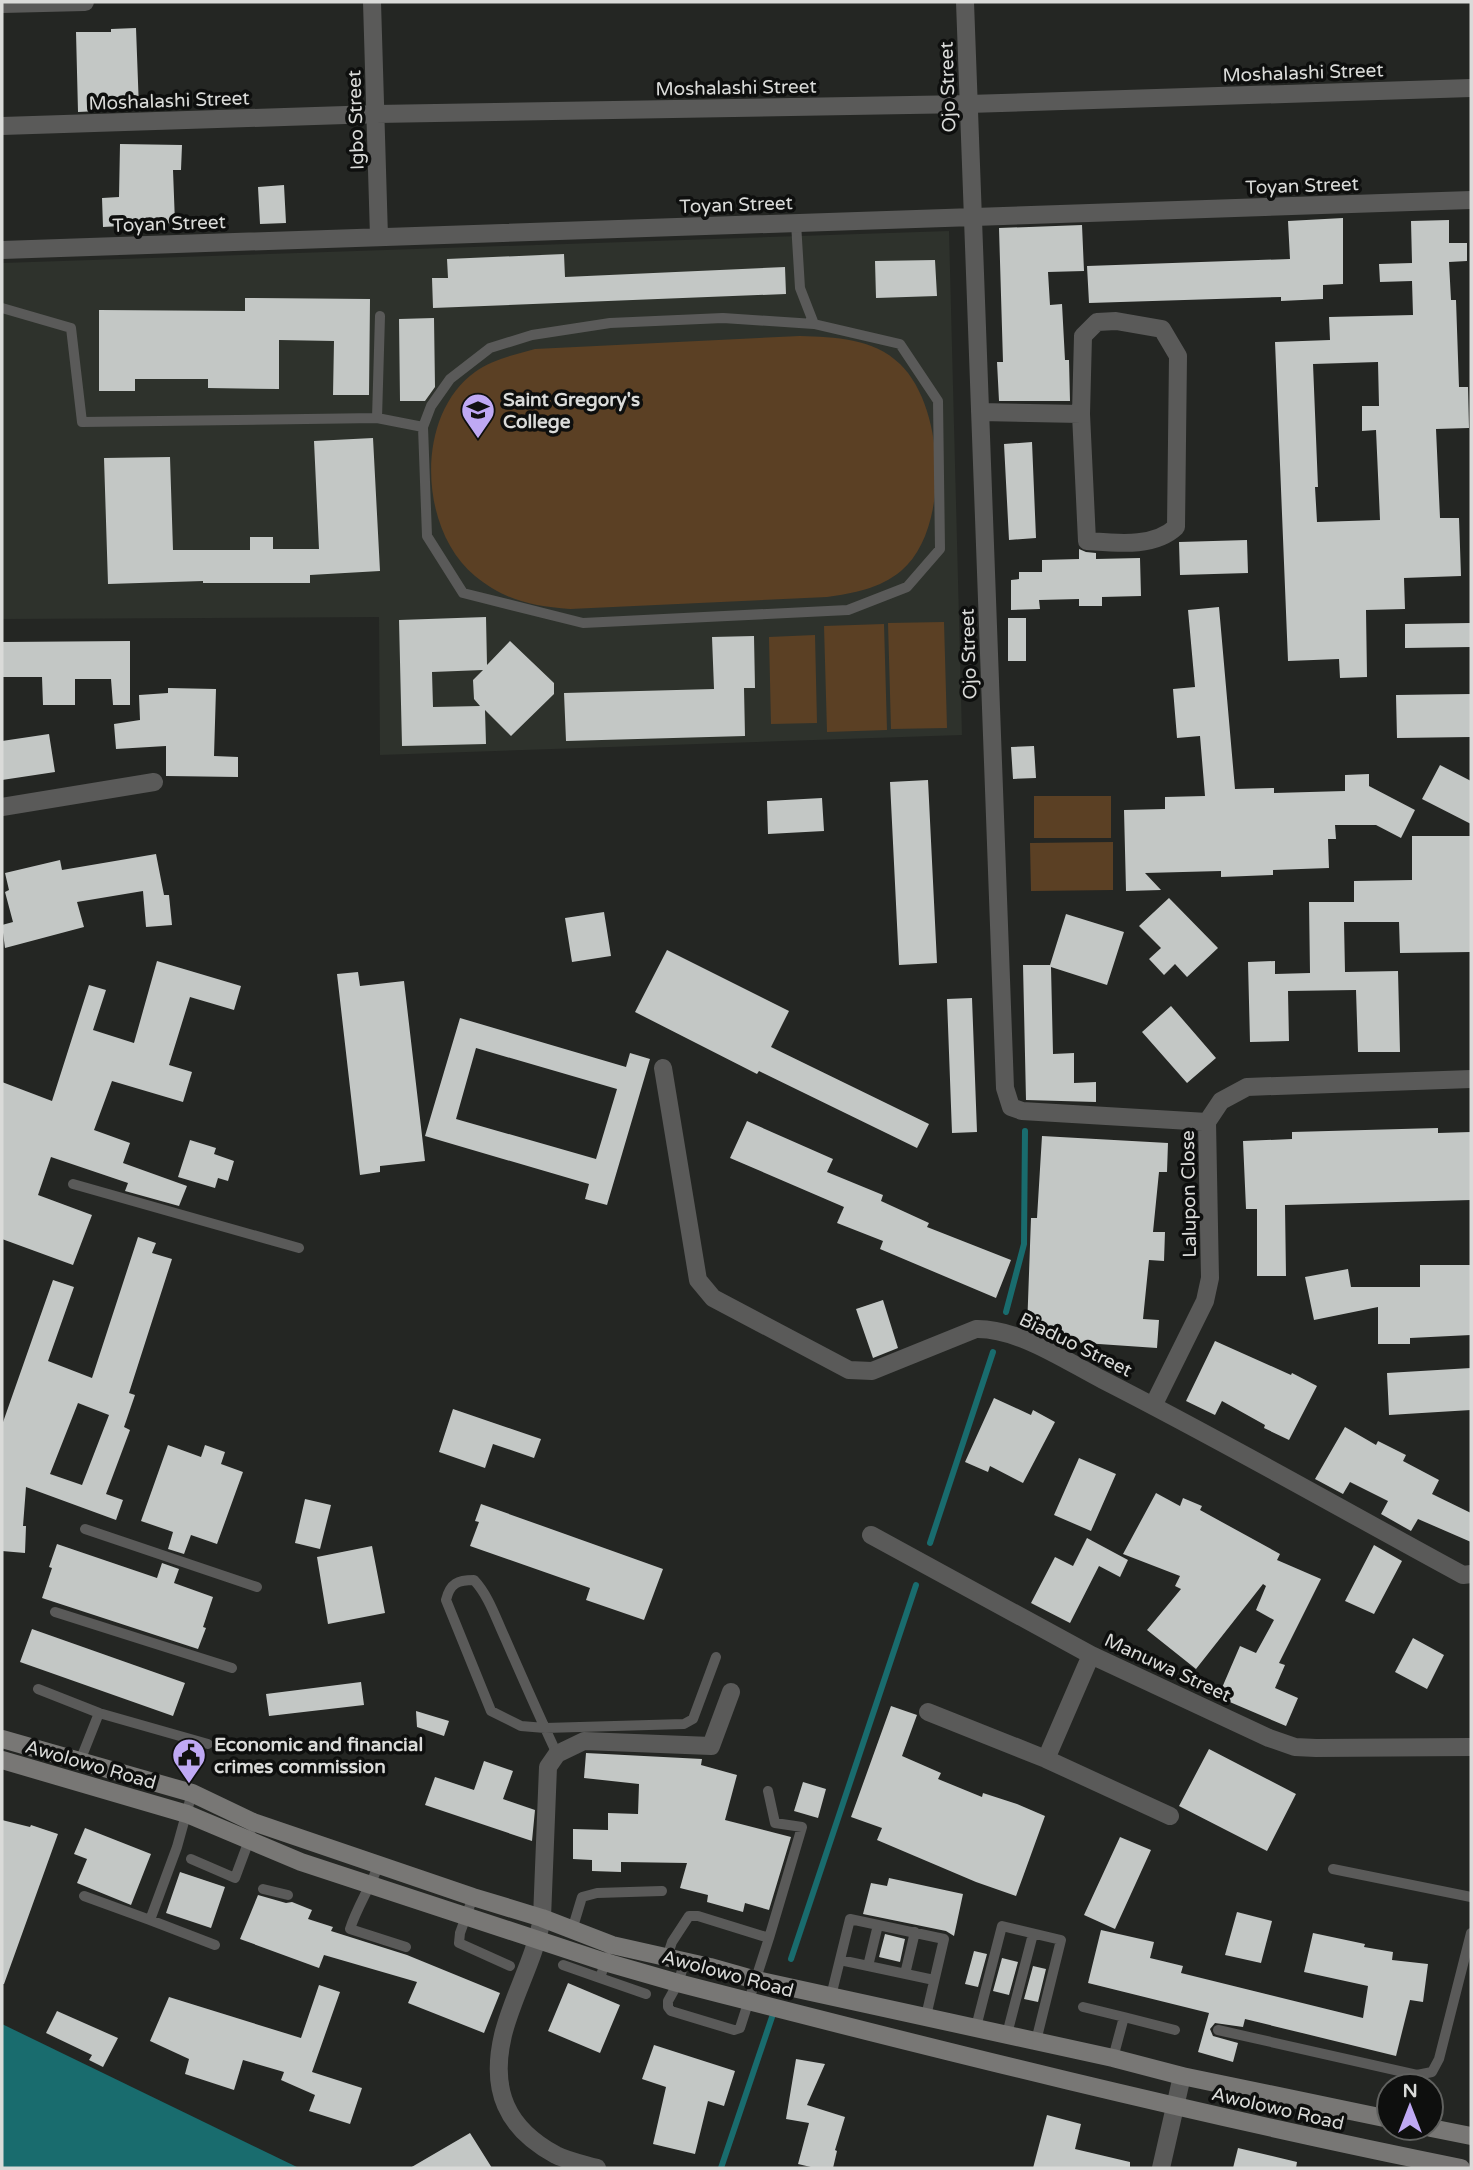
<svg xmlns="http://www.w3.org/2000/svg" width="1473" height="2170" font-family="'Varela Round',sans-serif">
  <rect width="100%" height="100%" fill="#242623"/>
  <path fill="#2e322c" d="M 949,231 L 962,735 L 380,755 L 379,617 L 2,619 L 2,263 Z"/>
  <path fill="#5b4024" d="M 800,336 C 835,337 873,338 900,364 C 945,407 951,529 901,571 C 879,589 854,593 827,597 L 570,609 C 532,606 506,601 475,576 C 419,530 414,416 475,372 C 493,359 514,355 535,349 Z
    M 944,622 L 947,728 L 891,729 L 888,623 Z
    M 884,624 L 887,730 L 827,732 L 824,626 Z
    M 815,635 L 817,723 L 771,724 L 769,637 Z
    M 1034,796 L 1111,796 L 1111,838 L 1034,838 Z
    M 1113,842 L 1113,890 L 1031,891 L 1030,843 Z"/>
  <path fill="#196c6e" d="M 2,2024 L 299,2168 L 2,2168 Z"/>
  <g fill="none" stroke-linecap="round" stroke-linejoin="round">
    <path stroke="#196c6e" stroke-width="6" d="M 1006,1312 L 1024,1244 L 1025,1131
      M 930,1543 L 993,1352
      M 791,1959 L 916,1585
      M 721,2168 L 772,2017"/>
  </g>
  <path fill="#c3c7c5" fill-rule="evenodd" d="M 136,28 L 139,109 L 78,112 L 76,32 L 111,32 L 111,29 Z
    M 120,144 L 182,145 L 181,170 L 173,170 L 175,223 L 103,227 L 102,198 L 119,197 Z
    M 284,185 L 286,223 L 260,224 L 258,187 Z
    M 1343,218 L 1343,284 L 1323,285 L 1323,299 L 1281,301 L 1281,297 L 1089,303 L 1087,266 L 1290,259 L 1288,221 Z
    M 1449,220 L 1449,243 L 1467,243 L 1467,261 L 1449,262 L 1451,300 L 1456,300 L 1459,387 L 1468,387 L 1469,428 L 1436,429 L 1440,518 L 1459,518 L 1461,576 L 1404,578 L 1405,609 L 1366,610 L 1367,677 L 1340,678 L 1339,659 L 1288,661 L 1275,342 L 1330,340 L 1329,317 L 1413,315 L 1412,281 L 1380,282 L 1379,264 L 1412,263 L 1411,221 ZM 1378,362 L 1379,406 L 1362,406 L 1362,431 L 1376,430 L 1380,520 L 1317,522 L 1315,487 L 1318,487 L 1313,364 Z
    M 1082,225 L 1084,271 L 1048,272 L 1050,305 L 1062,304 L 1065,360 L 1069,360 L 1070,401 L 999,401 L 997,362 L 1003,362 L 999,228 Z
    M 564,254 L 565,277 L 785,267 L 786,294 L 433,308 L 432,278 L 448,278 L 447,259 Z
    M 935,260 L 937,296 L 876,298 L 875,261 Z
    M 245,298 L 370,299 L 369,395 L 333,395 L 334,341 L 279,340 L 279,389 L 208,388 L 208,379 L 135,379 L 135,391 L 99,391 L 99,310 L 245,311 Z
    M 434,318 L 435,387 L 425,401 L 400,401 L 399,319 Z
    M 373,438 L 380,571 L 310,575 L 310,583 L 203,583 L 203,581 L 108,584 L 104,458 L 170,457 L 173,550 L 250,550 L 250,537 L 273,537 L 273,549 L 319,549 L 314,441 Z
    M 1032,442 L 1036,538 L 1009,540 L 1004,444 Z
    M 1247,540 L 1248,573 L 1180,575 L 1179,542 Z
    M 1079,549 L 1086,552 L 1096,553 L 1096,559 L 1140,558 L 1141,596 L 1102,597 L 1102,606 L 1079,606 L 1079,599 L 1039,600 L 1040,609 L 1011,610 L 1011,580 L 1019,579 L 1019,572 L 1042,572 L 1042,560 L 1079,559 Z
    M 1219,607 L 1235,789 L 1274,788 L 1274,793 L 1345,791 L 1345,775 L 1369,774 L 1369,786 L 1415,810 L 1401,838 L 1376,825 L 1335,825 L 1336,839 L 1328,839 L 1329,868 L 1273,870 L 1273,875 L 1221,877 L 1221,871 L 1145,873 L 1161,890 L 1126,891 L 1124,810 L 1165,809 L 1165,797 L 1205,796 L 1200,736 L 1177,738 L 1173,689 L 1195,687 L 1188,610 Z
    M 486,617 L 487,665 L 510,641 L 554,683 L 554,694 L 511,736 L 485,710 L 486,744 L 402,746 L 399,620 ZM 483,670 L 473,680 L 474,699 L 480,706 L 433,707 L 432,672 Z
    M 1008,618 L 1026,618 L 1026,661 L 1008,661 Z
    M 1471,623 L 1471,647 L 1405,648 L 1405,624 Z
    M 754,636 L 755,688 L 744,688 L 745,736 L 566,741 L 564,693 L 714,689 L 712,637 Z
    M 130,641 L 130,705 L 113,705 L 111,679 L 75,679 L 75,705 L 43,705 L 42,677 L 2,677 L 2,642 Z
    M 168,688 L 216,689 L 214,756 L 238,757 L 238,777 L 166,776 L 166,746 L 116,749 L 114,724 L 140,720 L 139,695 L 168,693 Z
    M 1471,694 L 1471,737 L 1397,738 L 1396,695 Z
    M 49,734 L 55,772 L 2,780 L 2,741 Z
    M 1034,746 L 1036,778 L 1013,779 L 1011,747 Z
    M 1440,765 L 1471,781 L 1471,824 L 1422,799 Z
    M 928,780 L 937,963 L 899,965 L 890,782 Z
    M 822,798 L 824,831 L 768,834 L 767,801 Z
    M 1412,836 L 1471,836 L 1471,952 L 1400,953 L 1399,922 L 1344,922 L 1345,972 L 1398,971 L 1400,1052 L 1358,1052 L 1356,990 L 1288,991 L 1289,1041 L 1250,1042 L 1248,962 L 1275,961 L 1275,974 L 1310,973 L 1309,902 L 1354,902 L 1354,881 L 1412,880 Z
    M 156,854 L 164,895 L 169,895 L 172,925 L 146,927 L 143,891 L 77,902 L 84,927 L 5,948 L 2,925 L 13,922 L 5,892 L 9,890 L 5,873 L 60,860 L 62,870 Z
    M 1169,898 L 1218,948 L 1187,977 L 1175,964 L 1164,975 L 1149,959 L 1161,948 L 1139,926 Z
    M 604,912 L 611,956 L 572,962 L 565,918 Z
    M 1066,914 L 1124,932 L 1107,985 L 1051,967 L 1053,1054 L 1074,1053 L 1074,1083 L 1096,1082 L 1096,1102 L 1026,1100 L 1023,965 L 1050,965 Z
    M 667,950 L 789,1011 L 771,1047 L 929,1124 L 917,1148 L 759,1071 L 757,1074 L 635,1012 Z
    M 157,961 L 241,986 L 234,1010 L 190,997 L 169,1065 L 192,1072 L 183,1102 L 112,1081 L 94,1130 L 130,1143 L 123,1163 L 187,1186 L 179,1206 L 125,1191 L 128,1183 L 51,1157 L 38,1195 L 92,1215 L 73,1265 L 2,1239 L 2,1082 L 52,1101 L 89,985 L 106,990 L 93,1030 L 134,1043 Z
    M 358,972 L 360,986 L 404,981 L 425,1161 L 380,1166 L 380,1172 L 360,1175 L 337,974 Z
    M 972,998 L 977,1132 L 952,1133 L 947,999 Z
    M 1171,1006 L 1216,1058 L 1187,1083 L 1142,1032 Z
    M 460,1018 L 626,1067 L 630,1053 L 650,1059 L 607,1205 L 585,1199 L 589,1184 L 425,1136 ZM 476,1048 L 617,1089 L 596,1159 L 456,1119 Z
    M 747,1121 L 833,1159 L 827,1172 L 883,1195 L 881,1201 L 929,1223 L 927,1227 L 1011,1260 L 996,1298 L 880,1249 L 883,1241 L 837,1223 L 844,1207 L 730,1158 Z
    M 1438,1128 L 1438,1133 L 1471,1132 L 1471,1200 L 1285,1205 L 1286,1276 L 1257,1276 L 1257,1209 L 1246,1209 L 1243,1141 L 1292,1139 L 1292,1132 Z
    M 1042,1136 L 1168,1143 L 1167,1172 L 1159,1172 L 1153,1232 L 1165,1232 L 1164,1261 L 1149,1260 L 1143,1319 L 1159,1320 L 1157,1348 L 1055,1341 L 1053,1337 L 1045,1336 L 1027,1329 L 1031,1218 L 1037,1218 Z
    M 190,1140 L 216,1148 L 214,1154 L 234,1161 L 228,1181 L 218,1178 L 215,1188 L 178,1177 Z
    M 138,1237 L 156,1243 L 152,1253 L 172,1259 L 129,1393 L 135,1395 L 124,1427 L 130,1430 L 106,1494 L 123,1500 L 116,1520 L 26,1487 L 23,1526 L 26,1526 L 25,1553 L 2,1551 L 2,1425 L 53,1280 L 74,1287 L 48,1361 L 92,1378 ZM 78,1403 L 109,1415 L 82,1485 L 50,1474 Z
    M 1420,1265 L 1471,1265 L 1471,1335 L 1410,1338 L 1410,1344 L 1378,1344 L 1378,1307 L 1314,1320 L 1305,1277 L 1348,1269 L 1351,1287 L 1420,1287 Z
    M 883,1300 L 898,1348 L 873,1358 L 856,1309 Z
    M 1215,1341 L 1291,1375 L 1292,1373 L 1317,1386 L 1289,1440 L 1264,1428 L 1265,1425 L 1222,1401 L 1215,1415 L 1186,1401 Z
    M 1471,1368 L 1471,1410 L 1389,1415 L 1387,1373 Z
    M 994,1398 L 1031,1415 L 1033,1410 L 1055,1422 L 1023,1483 L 990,1466 L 988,1472 L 965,1462 Z
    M 453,1409 L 541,1439 L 534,1458 L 493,1444 L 485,1468 L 439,1452 Z
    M 1345,1427 L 1376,1445 L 1378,1441 L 1406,1455 L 1403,1461 L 1439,1480 L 1432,1494 L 1471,1513 L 1471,1542 L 1418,1519 L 1411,1531 L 1381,1514 L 1388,1501 L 1350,1482 L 1343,1494 L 1315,1479 Z
    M 168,1445 L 201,1457 L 205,1445 L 225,1452 L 221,1464 L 243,1472 L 217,1544 L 191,1535 L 184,1554 L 168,1549 L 173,1532 L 141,1521 Z
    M 1079,1458 L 1116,1474 L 1091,1531 L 1054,1515 Z
    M 1156,1493 L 1180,1506 L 1183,1498 L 1202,1506 L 1200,1510 L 1280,1554 L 1277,1560 L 1321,1579 L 1279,1663 L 1285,1665 L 1275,1688 L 1298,1698 L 1286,1726 L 1218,1697 L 1240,1646 L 1256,1653 L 1274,1620 L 1256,1610 L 1266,1586 L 1263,1584 L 1196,1669 L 1147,1630 L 1181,1589 L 1175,1586 L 1180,1576 L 1123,1554 Z
    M 305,1499 L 331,1505 L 320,1549 L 295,1543 Z
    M 481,1504 L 663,1569 L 644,1620 L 586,1600 L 590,1588 L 470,1546 L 479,1522 L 475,1521 Z
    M 1087,1538 L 1128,1560 L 1120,1577 L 1099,1566 L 1070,1623 L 1031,1603 L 1055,1557 L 1073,1566 Z
    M 57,1544 L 157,1578 L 162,1563 L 179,1569 L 174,1583 L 213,1597 L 203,1627 L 206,1628 L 198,1649 L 42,1598 L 52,1568 L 49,1567 Z
    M 1374,1545 L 1402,1561 L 1374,1614 L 1345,1601 Z
    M 372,1546 L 385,1613 L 328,1624 L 317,1557 Z
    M 32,1629 L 185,1683 L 173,1716 L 20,1662 Z
    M 1413,1638 L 1444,1655 L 1427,1689 L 1395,1672 Z
    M 361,1682 L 364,1705 L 269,1716 L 266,1694 Z
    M 891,1706 L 917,1715 L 902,1756 L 941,1773 L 938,1779 L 982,1797 L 983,1793 L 1017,1804 L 1045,1816 L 1016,1896 L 976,1882 L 877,1840 L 882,1828 L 851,1817 Z
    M 416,1711 L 449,1721 L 444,1736 L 417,1727 Z
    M 1209,1749 L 1296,1794 L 1267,1851 L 1179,1806 Z
    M 586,1753 L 702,1759 L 701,1765 L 737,1775 L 725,1820 L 791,1837 L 769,1910 L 745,1903 L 743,1912 L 707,1902 L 708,1895 L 680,1888 L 687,1863 L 621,1862 L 621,1872 L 592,1871 L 592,1860 L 573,1859 L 573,1829 L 608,1830 L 608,1813 L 638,1814 L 639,1784 L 584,1778 Z
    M 484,1761 L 513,1771 L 503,1799 L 535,1810 L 532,1841 L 425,1805 L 435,1777 L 474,1790 Z
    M 803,1782 L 826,1789 L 818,1818 L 794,1811 Z
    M 2,1820 L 30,1827 L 31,1825 L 58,1834 L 4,1984 L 2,1984 Z
    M 85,1828 L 151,1854 L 131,1905 L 77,1883 L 87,1859 L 74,1854 Z
    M 1120,1837 L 1151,1850 L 1115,1929 L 1084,1915 Z
    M 180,1872 L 225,1887 L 211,1928 L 166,1913 Z
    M 889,1878 L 963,1894 L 954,1936 L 946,1931 L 863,1914 L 871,1883 L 887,1886 Z
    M 258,1895 L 286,1903 L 292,1902 L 312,1910 L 308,1919 L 333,1927 L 331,1931 L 407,1955 L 500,1993 L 484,2033 L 408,2003 L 417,1982 L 324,1955 L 319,1968 L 240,1939 Z
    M 1237,1912 L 1272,1921 L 1261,1963 L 1225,1955 Z
    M 1101,1930 L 1154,1942 L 1150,1958 L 1183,1966 L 1181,1973 L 1363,2018 L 1368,1986 L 1304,1972 L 1313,1933 L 1365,1944 L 1364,1947 L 1393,1952 L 1392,1960 L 1428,1964 L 1423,2002 L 1410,2000 L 1396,2056 L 1245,2019 L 1243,2027 L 1215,2023 L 1210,2029 L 1213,2036 L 1238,2043 L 1233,2062 L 1198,2052 L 1209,2013 L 1088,1983 Z
    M 885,1934 L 905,1939 L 900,1962 L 879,1957 Z
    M 974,1951 L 987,1954 L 978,1987 L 965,1984 Z
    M 1002,1958 L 1018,1962 L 1009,1995 L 993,1991 Z
    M 1033,1966 L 1046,1969 L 1038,2002 L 1024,1999 Z
    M 568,1983 L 620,2005 L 600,2053 L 548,2031 Z
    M 319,1985 L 340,1992 L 312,2072 L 362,2088 L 350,2124 L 309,2111 L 315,2095 L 281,2080 L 284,2072 L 243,2060 L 234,2090 L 185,2074 L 189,2059 L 150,2041 L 169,1997 L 301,2038 Z
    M 57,2011 L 118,2038 L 103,2067 L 89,2060 L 92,2055 L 46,2033 Z
    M 654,2045 L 735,2071 L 724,2106 L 708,2101 L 695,2154 L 653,2144 L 666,2087 L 642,2079 Z
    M 796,2059 L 825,2064 L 807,2105 L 845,2117 L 835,2150 L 837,2151 L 833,2168 L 815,2168 L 798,2164 L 809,2123 L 786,2119 Z
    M 1047,2115 L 1081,2124 L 1075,2149 L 1130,2162 L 1130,2168 L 1033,2168 Z
    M 470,2133 L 492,2168 L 410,2168 Z
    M 1238,2148 L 1297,2162 L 1296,2168 L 1233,2168 Z"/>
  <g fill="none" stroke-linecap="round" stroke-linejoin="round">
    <path stroke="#5a5a59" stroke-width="10" d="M 2,308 L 71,328 L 82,422 L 377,418 L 423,427 L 427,536 L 463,593 L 583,623 L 848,610 L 907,587 L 940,549 L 938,401 L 900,344 L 814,324 L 800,288 L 796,223
      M 377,418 L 380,316
      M 423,427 L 431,406 L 450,379 L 490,348 L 532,335 L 610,323 L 723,318 L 814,324
      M 73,1184 L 299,1248
      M 85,1529 L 257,1587
      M 55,1612 L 232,1668
      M 38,1689 L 99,1713 L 208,1744
      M 557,1754 C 539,1716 522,1677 505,1638 C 496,1619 489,1596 474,1580 C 458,1580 450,1583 446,1600 L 491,1711 L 521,1726 L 545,1728 L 684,1724 L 693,1719 L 716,1657
      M 80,1761 L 99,1713
      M 768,1791 L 775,1823 L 802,1827 L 769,1938
      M 192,1793 L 177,1847 L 150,1920 L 215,1945
      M 191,1859 L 235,1878 L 251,1835
      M 378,1866 C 370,1888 357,1907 350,1929 L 406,1947
      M 1333,1869 L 1471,1897
      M 263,1889 L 288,1895
      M 84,1896 L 150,1920
      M 473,1897 L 460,1933 L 459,1943 L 510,1966
      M 572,1930 L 582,1897 L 597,1893 L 662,1891
      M 607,1957 L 600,1978 L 646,1994
      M 667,1957 L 672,1942 L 689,1916 L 698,1916 L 769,1938 L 740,2028 L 734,2030 L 671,2011 L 668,2007 L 668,2001 L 678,1983 L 685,1961
      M 840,1960 L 934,1980
      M 563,1965 L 600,1978
      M 868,1966 L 878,1925
      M 905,1974 L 915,1932
      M 831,1996 L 850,1919 L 944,1939 L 926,2016
      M 1083,2007 L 1124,2017
      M 976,2027 L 1002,1926 L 1061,1940 L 1036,2041
      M 1218,2030 L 1417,2075 L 1432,2072 L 1439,2059 L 1471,1933
      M 1007,2034 L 1033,1934
      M 1113,2058 L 1124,2017 L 1175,2030"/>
    <path stroke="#5a5a59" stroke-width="18" d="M 372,2 L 379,237
      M 965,2 L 1005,1088 L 1011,1107 L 1022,1111 L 1207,1122
      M 2,4 L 85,2
      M 2,126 L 376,114 L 968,104 L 1471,88
      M 2,250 L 1471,200
      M 1116,321 L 1162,329 L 1178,356 L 1176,527 C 1154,548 1116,543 1087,541 L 1081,414 L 1083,336 L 1097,322 Z
      M 980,412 L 1081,414
      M 2,807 L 154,782
      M 663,1068 L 698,1280 L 713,1298 L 849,1370 L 872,1371 L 976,1329 C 1018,1328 1066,1361 1103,1380 C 1225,1442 1343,1510 1463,1575 L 1471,1574
      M 1153,1406 L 1205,1301 L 1210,1278 L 1207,1122 L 1221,1101 L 1247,1087 L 1471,1079
      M 871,1535 L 1091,1655 L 1269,1738 L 1295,1747 L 1316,1748 L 1471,1747
      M 928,1712 L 1046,1759 L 1170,1816
      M 1046,1759 L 1091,1655
      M 597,2168 C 583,2164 568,2161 556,2155 C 506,2128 490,2090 503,2035 C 513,1995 535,1959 542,1918 L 548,1767 L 557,1754 L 584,1741 L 711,1746 L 731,1692
      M 1161,2168 L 1182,2076"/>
    <path stroke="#787775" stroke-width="18" d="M 2,1739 L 192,1793 L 253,1822 L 473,1897 L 542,1918 L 612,1945 L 710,1967 L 756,1980 L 1113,2058 L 1182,2076 L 1389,2119
      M 2,1760 L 187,1814 L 301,1862 L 605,1962 L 678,1983 C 938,2050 1198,2115 1461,2168
      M 1431,2128 L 1471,2136"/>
  </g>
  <defs>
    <g id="university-pin" transform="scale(1.75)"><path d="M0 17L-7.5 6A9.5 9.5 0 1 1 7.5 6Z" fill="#bfa9f4" stroke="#0e0f0e"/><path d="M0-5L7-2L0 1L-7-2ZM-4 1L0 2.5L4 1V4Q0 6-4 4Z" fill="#111"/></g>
    <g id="civic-pin" transform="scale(1.75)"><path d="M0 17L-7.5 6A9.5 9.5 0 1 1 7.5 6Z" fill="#bfa9f4" stroke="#0e0f0e"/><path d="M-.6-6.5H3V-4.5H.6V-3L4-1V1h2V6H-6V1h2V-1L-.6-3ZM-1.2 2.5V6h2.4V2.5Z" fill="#111"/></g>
  </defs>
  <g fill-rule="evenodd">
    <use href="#university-pin" x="478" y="410"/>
    <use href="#civic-pin" x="189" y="1755"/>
  </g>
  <g text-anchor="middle" stroke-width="7" stroke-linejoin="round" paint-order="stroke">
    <g font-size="19" fill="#dadbd9" stroke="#0e0f0e">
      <text transform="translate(1303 72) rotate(-2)" y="7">Moshalashi Street</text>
      <text transform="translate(736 87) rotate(-1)" y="7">Moshalashi Street</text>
      <text transform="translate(947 87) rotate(-92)" y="7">Ojo Street</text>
      <text transform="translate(169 100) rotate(-2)" y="7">Moshalashi Street</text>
      <text transform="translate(355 120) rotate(-92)" y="7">Igbo Street</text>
      <text transform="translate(1302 185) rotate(-2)" y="7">Toyan Street</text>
      <text transform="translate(736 204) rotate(-2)" y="7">Toyan Street</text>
      <text transform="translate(169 223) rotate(-2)" y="7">Toyan Street</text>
      <text transform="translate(968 654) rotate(-92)" y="7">Ojo Street</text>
      <text transform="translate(1188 1194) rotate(-91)" y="7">Lalupon Close</text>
      <text transform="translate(1076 1344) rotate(26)" y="7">Biaduo Street</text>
      <text transform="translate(1168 1667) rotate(25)" y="7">Manuwa Street</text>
      <text transform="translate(91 1764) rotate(16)" y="7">Awolowo Road</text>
      <text transform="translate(728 1973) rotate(15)" y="7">Awolowo Road</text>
      <text transform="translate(1278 2108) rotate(13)" y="7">Awolowo Road</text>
    </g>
    <g font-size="19" font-weight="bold" fill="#dadbd9" stroke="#0e0f0e" text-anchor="start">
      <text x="503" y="406">Saint Gregory's<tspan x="503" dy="22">College</tspan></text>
      <text x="214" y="1751">Economic and financial<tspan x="214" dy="22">crimes commission</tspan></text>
    </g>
  </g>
  <rect width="1473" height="2170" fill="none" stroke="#dadbd9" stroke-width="7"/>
  <g transform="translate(1410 2107)"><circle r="33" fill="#0e0f0e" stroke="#60615f" stroke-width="2"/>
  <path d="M0-5L12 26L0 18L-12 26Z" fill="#bfa9f4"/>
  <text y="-10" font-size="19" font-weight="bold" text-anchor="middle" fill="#dadbd9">N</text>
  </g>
</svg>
